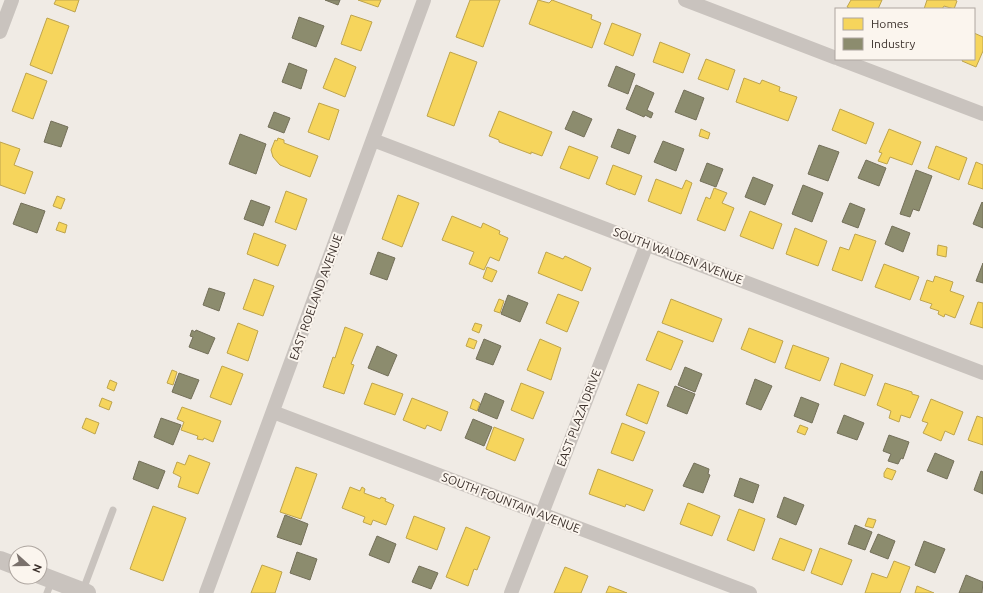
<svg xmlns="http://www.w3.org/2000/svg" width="983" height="593" font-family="Ubuntu,sans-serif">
  <rect width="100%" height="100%" fill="#f0ebe5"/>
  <path fill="#f6d55c" stroke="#bea44d" d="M 56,0 L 79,0 L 75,12 L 54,4 Z
    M 358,0 L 381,0 L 378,7 Z
    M 470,0 L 500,0 L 483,47 L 456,37 Z
    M 538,0 L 549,3 L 552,0 L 592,15 L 591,19 L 601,23 L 592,48 L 529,24 Z
    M 851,0 L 882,0 L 878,9 L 851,9 L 847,7 Z
    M 927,0 L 955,0 L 957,1 L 954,9 L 944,6 L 942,9 L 924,9 Z
    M 351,15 L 372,22 L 361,51 L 341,44 Z
    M 47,18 L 69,26 L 52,74 L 30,65 Z
    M 612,23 L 641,34 L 633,56 L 604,44 Z
    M 974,33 L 983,37 L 983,51 L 976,67 L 962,61 L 963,59 L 974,59 Z
    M 660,42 L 690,54 L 683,73 L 653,62 Z
    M 450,52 L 477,62 L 454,126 L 427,116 Z
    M 335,58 L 356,67 L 345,97 L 323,88 Z
    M 706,59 L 735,70 L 728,90 L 698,79 Z
    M 26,73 L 47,81 L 33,119 L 12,111 Z
    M 744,78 L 760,84 L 762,80 L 780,87 L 779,91 L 797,97 L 788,121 L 736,102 Z
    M 319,103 L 339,110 L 329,140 L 308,132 Z
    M 840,109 L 874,123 L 866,144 L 832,130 Z
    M 499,111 L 552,132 L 542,156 L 531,152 L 531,154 L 499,142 L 499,140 L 489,136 Z
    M 701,129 L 710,133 L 708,139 L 699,136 Z
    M 889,129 L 921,142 L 912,165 L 890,157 L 887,164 L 878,161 L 882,153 L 879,152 Z
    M 278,138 L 284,140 L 284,143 L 318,156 L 310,177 L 280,165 L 273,157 L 271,150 L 275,140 L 277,141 Z
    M 0,142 L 20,149 L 14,165 L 33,172 L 25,194 L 0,185 Z
    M 569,146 L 598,157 L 589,179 L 560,168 Z
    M 936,146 L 967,158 L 959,180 L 928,168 Z
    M 976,162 L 983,165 L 983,189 L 968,184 Z
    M 613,165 L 642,176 L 635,195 L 620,189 L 620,190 L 606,184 Z
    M 656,179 L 682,189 L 686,180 L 692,183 L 681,214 L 648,201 Z
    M 714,188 L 727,193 L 722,203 L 734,208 L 725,231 L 697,220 L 706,197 L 710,199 Z
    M 286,191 L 307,199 L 296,230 L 275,222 Z
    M 398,195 L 419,203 L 402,247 L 382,239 Z
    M 57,196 L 65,199 L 61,209 L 53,206 Z
    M 750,211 L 782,224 L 773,249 L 740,236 Z
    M 452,216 L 481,228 L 483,223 L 500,231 L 499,234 L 508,238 L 499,261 L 490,257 L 484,270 L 469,264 L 474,252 L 442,240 Z
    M 59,222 L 67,225 L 65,233 L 56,230 Z
    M 795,228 L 827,241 L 818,266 L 786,254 Z
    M 254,233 L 286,245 L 278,266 L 247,254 Z
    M 855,234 L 876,241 L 862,281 L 832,270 L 840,247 L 849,250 Z
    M 938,245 L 947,247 L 946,257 L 937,255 Z
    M 546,252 L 563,259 L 565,256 L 591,268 L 582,291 L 538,273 Z
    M 884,264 L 919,277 L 910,300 L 875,287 Z
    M 487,267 L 497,271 L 492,282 L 483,278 Z
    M 935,276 L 953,282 L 950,291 L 964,296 L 955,318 L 945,314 L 944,317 L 938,314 L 939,311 L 930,308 L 932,304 L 920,300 L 927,280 L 933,282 Z
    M 254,279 L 274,286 L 263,316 L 243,309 Z
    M 558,294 L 579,302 L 567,332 L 546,323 Z
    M 499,299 L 504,301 L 500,313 L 494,311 Z
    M 671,299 L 722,319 L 713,342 L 662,323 Z
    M 978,302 L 983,303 L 983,328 L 970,324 Z
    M 238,323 L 258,331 L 248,361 L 227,353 Z
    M 475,323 L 482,325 L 479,333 L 472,330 Z
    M 345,327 L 363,334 L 351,364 L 354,365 L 344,394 L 323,387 L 333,357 L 335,358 Z
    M 749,328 L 783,341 L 775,363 L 741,349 Z
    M 658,331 L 683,341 L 671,370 L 646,360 Z
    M 469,338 L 477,341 L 474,349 L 466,346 Z
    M 540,339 L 561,348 L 551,380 L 527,370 Z
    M 793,345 L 829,358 L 820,381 L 785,368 Z
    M 841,363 L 873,375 L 865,396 L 834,385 Z
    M 222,366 L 243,374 L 231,405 L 210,397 Z
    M 172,370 L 177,372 L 173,385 L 167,383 Z
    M 110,380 L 117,383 L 114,391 L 107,388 Z
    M 372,383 L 403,394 L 395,415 L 364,404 Z
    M 521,383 L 544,392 L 533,419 L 511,410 Z
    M 885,383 L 912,392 L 912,394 L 919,396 L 910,418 L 901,415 L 899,422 L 889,418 L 891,411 L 877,405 Z
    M 638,384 L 659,392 L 647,424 L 626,415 Z
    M 102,398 L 112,402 L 109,410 L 99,406 Z
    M 412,398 L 448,412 L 441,431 L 427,425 L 425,429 L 403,420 Z
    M 473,399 L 480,403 L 477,411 L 470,408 Z
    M 931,399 L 963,412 L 954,435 L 945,431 L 941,441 L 923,433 L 928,423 L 922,421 Z
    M 182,407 L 221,421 L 213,442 L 204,438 L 203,440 L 197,439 L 198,436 L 181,430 L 184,422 L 177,419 Z
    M 977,416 L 983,418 L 983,445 L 968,440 Z
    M 86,418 L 99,423 L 95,434 L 82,428 Z
    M 622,423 L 645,432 L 633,461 L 611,453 Z
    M 800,425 L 808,428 L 805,435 L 797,432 Z
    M 494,427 L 524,439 L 515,461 L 486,449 Z
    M 189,455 L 210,463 L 198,494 L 178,487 L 181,477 L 173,473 L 177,462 L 185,465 Z
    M 296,467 L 317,474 L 301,519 L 280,512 Z
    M 887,468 L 896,471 L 892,480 L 884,477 L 884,473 Z
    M 598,469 L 653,490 L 644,511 L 626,504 L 625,507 L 589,494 Z
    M 350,487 L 360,491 L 362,487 L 365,489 L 364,493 L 380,499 L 381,497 L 386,499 L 385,501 L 394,505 L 386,525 L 373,520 L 371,525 L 363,522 L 365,517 L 342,508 Z
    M 688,503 L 720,516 L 712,536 L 680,524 Z
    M 153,506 L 186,518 L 163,581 L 130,569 Z
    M 739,509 L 765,519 L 754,551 L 727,540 Z
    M 414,516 L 445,528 L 437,550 L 406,538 Z
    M 868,518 L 876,520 L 873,528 L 865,526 Z
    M 466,527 L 490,537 L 477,570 L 474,569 L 468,586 L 446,577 Z
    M 780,538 L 812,550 L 804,571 L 772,559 Z
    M 820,548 L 852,560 L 842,585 L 811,573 Z
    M 894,561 L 910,567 L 900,593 L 865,593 L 872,573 L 887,578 Z
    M 262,565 L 282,572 L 275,593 L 251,593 Z
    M 565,567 L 588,576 L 581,593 L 554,593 Z
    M 609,586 L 627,593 L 606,593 Z
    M 917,586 L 934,593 L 915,593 Z"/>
  <path fill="#8c8c6e" stroke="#74705a" d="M 325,0 L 340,0 L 338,5 Z
    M 299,17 L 324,26 L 316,47 L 292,38 Z
    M 289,63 L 307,70 L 301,89 L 282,82 Z
    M 616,66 L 635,74 L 628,94 L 608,86 Z
    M 636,85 L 654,93 L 647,110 L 653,113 L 651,118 L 645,115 L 644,117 L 626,109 Z
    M 684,90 L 704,98 L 696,120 L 675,112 Z
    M 573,111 L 592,119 L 584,137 L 565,129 Z
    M 274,112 L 290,118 L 284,133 L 268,127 Z
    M 51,121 L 68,127 L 61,147 L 44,142 Z
    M 618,129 L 636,136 L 629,154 L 611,147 Z
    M 240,134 L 266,144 L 256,174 L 229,164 Z
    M 663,141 L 684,149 L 676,171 L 654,162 Z
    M 819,145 L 839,152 L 828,181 L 808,174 Z
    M 866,160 L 886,168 L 879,186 L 858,178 Z
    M 707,163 L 723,169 L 716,187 L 700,181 Z
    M 916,170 L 932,176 L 919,211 L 913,209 L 910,217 L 900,214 Z
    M 753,177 L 773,185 L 765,205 L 745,197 Z
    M 803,185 L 823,193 L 812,222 L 792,214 Z
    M 251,200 L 270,207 L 263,226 L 244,219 Z
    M 982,202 L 983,203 L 983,228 L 973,224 Z
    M 21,203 L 45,211 L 37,233 L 13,224 Z
    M 850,203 L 865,209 L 858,228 L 842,222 Z
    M 892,226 L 910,233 L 903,252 L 885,244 Z
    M 378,252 L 395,258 L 387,280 L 370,274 Z
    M 983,263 L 983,283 L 976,281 Z
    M 209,288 L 225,293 L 219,311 L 203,305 Z
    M 508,295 L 528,303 L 520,322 L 501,314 Z
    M 192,330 L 195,332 L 196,330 L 215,338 L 208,354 L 189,347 L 193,337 L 190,336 Z
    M 484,339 L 501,346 L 493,365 L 476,359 Z
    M 377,346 L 397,355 L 388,376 L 368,368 Z
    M 685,367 L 702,374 L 695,392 L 678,385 Z
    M 179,373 L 199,380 L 191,399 L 172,392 Z
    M 755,379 L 772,386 L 761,410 L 746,404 Z
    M 675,386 L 695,394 L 687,414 L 667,406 Z
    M 485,393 L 504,401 L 497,419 L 478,411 Z
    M 801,397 L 819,404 L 812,423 L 794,416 Z
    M 844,415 L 864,423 L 857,440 L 837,433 Z
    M 161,418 L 181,425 L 173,445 L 154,437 Z
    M 473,419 L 492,427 L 484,446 L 465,438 Z
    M 889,435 L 909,442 L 903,459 L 901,458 L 898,464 L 888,461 L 891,454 L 883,451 Z
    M 935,453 L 954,461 L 947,479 L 927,471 Z
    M 139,461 L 165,471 L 158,489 L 133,479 Z
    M 694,463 L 709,469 L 708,474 L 710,475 L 703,493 L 683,486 Z
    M 981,471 L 983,472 L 983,494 L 974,490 Z
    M 740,478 L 759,485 L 753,503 L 734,496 Z
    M 784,497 L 804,505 L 796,525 L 777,517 Z
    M 285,515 L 308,524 L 301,545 L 277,537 Z
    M 855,525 L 872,532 L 865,550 L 848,544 Z
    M 878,534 L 895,541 L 888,559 L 870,552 Z
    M 377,536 L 396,544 L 389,563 L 369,555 Z
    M 924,541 L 945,549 L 935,573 L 915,565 Z
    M 297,552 L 317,559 L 310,580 L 290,573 Z
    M 419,566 L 438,573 L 431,589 L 412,582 Z
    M 966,575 L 983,582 L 982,593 L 959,593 Z"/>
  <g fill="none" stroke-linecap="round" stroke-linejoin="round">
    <path stroke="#c9c3be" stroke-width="7" d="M 83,590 L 113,510
      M 47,593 L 52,580"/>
    <path stroke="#c9c3be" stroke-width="14" d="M 685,0 L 836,58
      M 0,32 L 12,0
      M 839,59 L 983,114
      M 373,140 L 983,373
      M 273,412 L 750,593
      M 206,593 L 424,0
      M 511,593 L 647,244"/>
    <path stroke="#c9c3be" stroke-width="18" d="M 0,560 L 16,566
      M 40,575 L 87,593"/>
  </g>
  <g text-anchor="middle" stroke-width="4" stroke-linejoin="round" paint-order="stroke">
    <g font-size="12" fill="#3b302b" stroke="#fbf5ee">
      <text transform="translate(678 256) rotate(21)" y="4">SOUTH WALDEN AVENUE</text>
      <text transform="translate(316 297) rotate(-70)" y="4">EAST ROELAND AVENUE</text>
      <text transform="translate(579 418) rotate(-69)" y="4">EAST PLAZA DRIVE</text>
      <text transform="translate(511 503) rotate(21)" y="4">SOUTH FOUNTAIN AVENUE</text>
    </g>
  </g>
  <rect x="835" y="8" width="140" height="52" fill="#fbf5ee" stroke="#aea6a0"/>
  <rect x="843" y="18" width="20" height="12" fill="#f6d55c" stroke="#aea6a0"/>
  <text x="871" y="28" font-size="12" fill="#3b302b">Homes</text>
  <rect x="843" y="38" width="20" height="12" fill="#8c8c6e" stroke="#aea6a0"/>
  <text x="871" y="48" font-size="12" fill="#3b302b">Industry</text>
  <g transform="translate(28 565) rotate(111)"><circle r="19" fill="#fbf5ee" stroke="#aea6a0"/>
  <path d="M0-3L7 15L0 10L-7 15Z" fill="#7a716c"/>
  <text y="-6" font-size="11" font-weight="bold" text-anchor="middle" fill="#3b302b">N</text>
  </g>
</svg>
